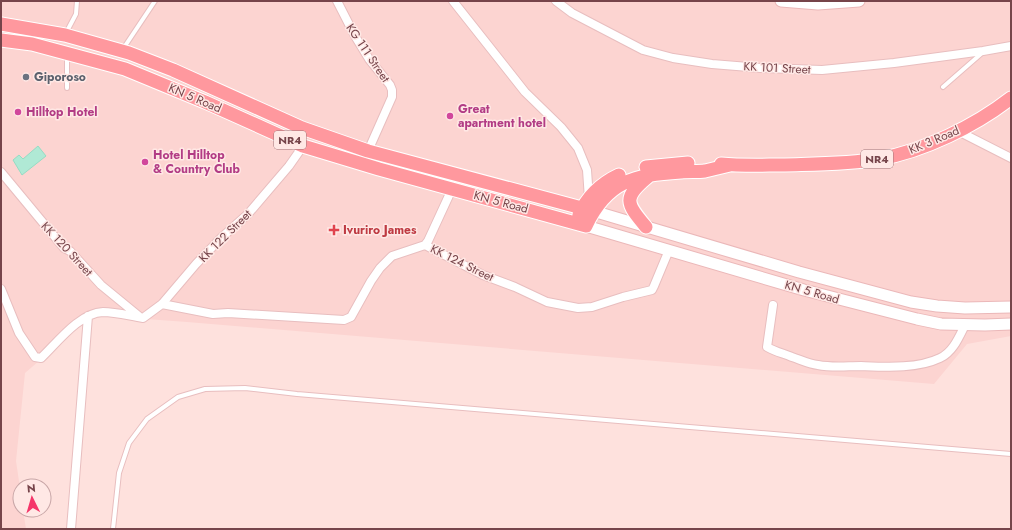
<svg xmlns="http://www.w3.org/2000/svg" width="1012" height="530" font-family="Jost,sans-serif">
  <rect width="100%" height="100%" fill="#fee1dd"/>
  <path fill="#fcd4d1" d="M 1,1 L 1011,1 L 1011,336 L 967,344 L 934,384 L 187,322 L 105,316 L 83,320 L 75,330 L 25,373 L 16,461 L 20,488 L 20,510 L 23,510 L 26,529 L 1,529 Z"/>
  <path fill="#b0e9d5" stroke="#96dcc4" d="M 38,146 L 46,156 L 22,175 L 13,160 L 19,155 L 23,159 Z"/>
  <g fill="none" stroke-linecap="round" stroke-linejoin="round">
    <g stroke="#e8bebf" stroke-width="6">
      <path id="service" d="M 66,33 L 76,14 L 77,1
        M 123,49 L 155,1
        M 67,56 L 67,88
        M 943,87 L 982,53
        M 113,529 L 119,473 L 129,443 L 147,419 L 178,397 L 205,389 L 245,388 L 297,394 L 1011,454"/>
    </g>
    <g stroke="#e8bebf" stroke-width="10">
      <path id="minor" d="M 337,1 L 355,36 L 369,59 L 390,85 L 392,90 L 392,97 L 368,151
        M 453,1 L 525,92 L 561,127 L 578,148 L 587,170 L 589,199
        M 556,1 L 572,13 L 643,50 L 673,58 L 712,64 L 761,68 L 822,70 L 894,63 L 983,51 L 1011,46
        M 958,131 L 1011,158
        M 1,172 L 64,248 L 70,251 L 101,285 L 140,317
        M 425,245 L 428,241 L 452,189
        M 1,289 L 19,333 L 35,357 L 41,358 C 57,343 79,313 103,312 C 116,312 130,316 143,318 L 162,304 L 196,264 L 221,238 L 248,214 L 289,166 L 303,146
        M 162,304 L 213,314 L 228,313 L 344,320 L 351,317 L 371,281 L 380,268 L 392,256 L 425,245 L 483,275 L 515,287 L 547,302 L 578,308 L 592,307 L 623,297 L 652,290 L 654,286 L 669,250
        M 773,305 L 767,347 C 776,352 782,353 792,357 C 801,360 809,364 818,365 C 833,368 847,366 861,366 C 886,367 917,369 940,358 C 953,352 959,337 965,325
        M 71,529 L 88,316"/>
    </g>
    <g stroke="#ebb8b9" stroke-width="13">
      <path id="secondary" d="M 781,1 L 818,4 L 859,1
        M 593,211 L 799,272 L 911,302 L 937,306 L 965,308 L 1011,307
        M 586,226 L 804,290 L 917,319 L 941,324 L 985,325 L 1011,324"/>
    </g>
    <g stroke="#fff" stroke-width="15">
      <path id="trunk" d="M 1,24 L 65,35 L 129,53 L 173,70 L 302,128 L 368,151 L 593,211
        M 1,40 L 32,44 L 125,69 L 205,102 L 303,146 L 379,169 L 586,226 C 607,181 634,175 681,172 C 689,171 697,172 705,171 C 713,169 722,167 730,165
        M 721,164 C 742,166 764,165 785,165 C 816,164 849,164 879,159 C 924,151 975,126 1011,98
        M 646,167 L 688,163
        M 579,215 C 587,197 602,183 619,175
        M 646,227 C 626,203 622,198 649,176"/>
    </g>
    <use href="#service" stroke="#fff" stroke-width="4"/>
    <use href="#minor" stroke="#fff" stroke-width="8"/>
    <use href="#secondary" stroke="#fff" stroke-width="11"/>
    <use href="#trunk" stroke="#ff989e" stroke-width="13"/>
  </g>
  <circle fill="#6b7280" stroke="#ffe8e5" stroke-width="1.5" cx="26" cy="77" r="4"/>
  <g fill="#d1479c" stroke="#ffe8e5" stroke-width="1.5">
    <circle cx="18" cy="112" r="4"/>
    <circle cx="450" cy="116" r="4"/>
    <circle cx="145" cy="162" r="4"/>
  </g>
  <path fill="#e0444e" stroke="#ffe8e5" stroke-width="1.5" d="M332 224h4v4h4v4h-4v4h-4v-4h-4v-4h4z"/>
  <g text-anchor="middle" stroke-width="3" stroke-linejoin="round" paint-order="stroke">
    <g fill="#ffe8e5" stroke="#9f7578" stroke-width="1">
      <rect x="274" y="131" width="32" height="18" rx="3"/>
      <rect x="861" y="150" width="32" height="18" rx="3"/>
    </g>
    <g font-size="11" font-weight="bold" fill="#76444a">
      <text x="290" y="144">NR4</text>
      <text x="877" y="163">NR4</text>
    </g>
    <g font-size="12" fill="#76444a" stroke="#ffe8e5">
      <text transform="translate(368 53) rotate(56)" y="4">KG 111 Street</text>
      <text transform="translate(777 68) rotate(3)" y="4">KK 101 Street</text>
      <text transform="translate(195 98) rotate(23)" y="4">KN 5 Road</text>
      <text transform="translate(934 140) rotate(-23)" y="4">KK 3 Road</text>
      <text transform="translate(501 202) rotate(15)" y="4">KN 5 Road</text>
      <text transform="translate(225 236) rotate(-45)" y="4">KK 122 Street</text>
      <text transform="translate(67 249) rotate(47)" y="4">KK 120 Street</text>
      <text transform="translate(462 263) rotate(26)" y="4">KK 124 Street</text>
      <text transform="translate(812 292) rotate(16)" y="4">KN 5 Road</text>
    </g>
    <g font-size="12" font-weight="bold" fill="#5b616d" stroke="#ffe8e5" text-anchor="start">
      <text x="34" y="81">Giporoso</text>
    </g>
    <g font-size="12" font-weight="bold" fill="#b23c85" stroke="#ffe8e5" text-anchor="start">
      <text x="458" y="113">Great<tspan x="458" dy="14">apartment hotel</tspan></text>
      <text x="26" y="116">Hilltop Hotel</text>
      <text x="153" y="159">Hotel Hilltop<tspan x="153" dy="14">&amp; Country Club</tspan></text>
    </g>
    <g font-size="12" font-weight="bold" fill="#be3a42" stroke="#ffe8e5" text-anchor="start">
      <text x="343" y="234">Ivuriro James</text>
    </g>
  </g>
  <rect width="1012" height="530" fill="none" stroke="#76444a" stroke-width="4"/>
  <g transform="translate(32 498) rotate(355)"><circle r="19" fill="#ffe8e5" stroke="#c8a6a7"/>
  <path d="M0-3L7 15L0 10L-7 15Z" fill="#f53569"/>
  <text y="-6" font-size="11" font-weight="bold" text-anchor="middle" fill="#76444a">N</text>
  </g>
</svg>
